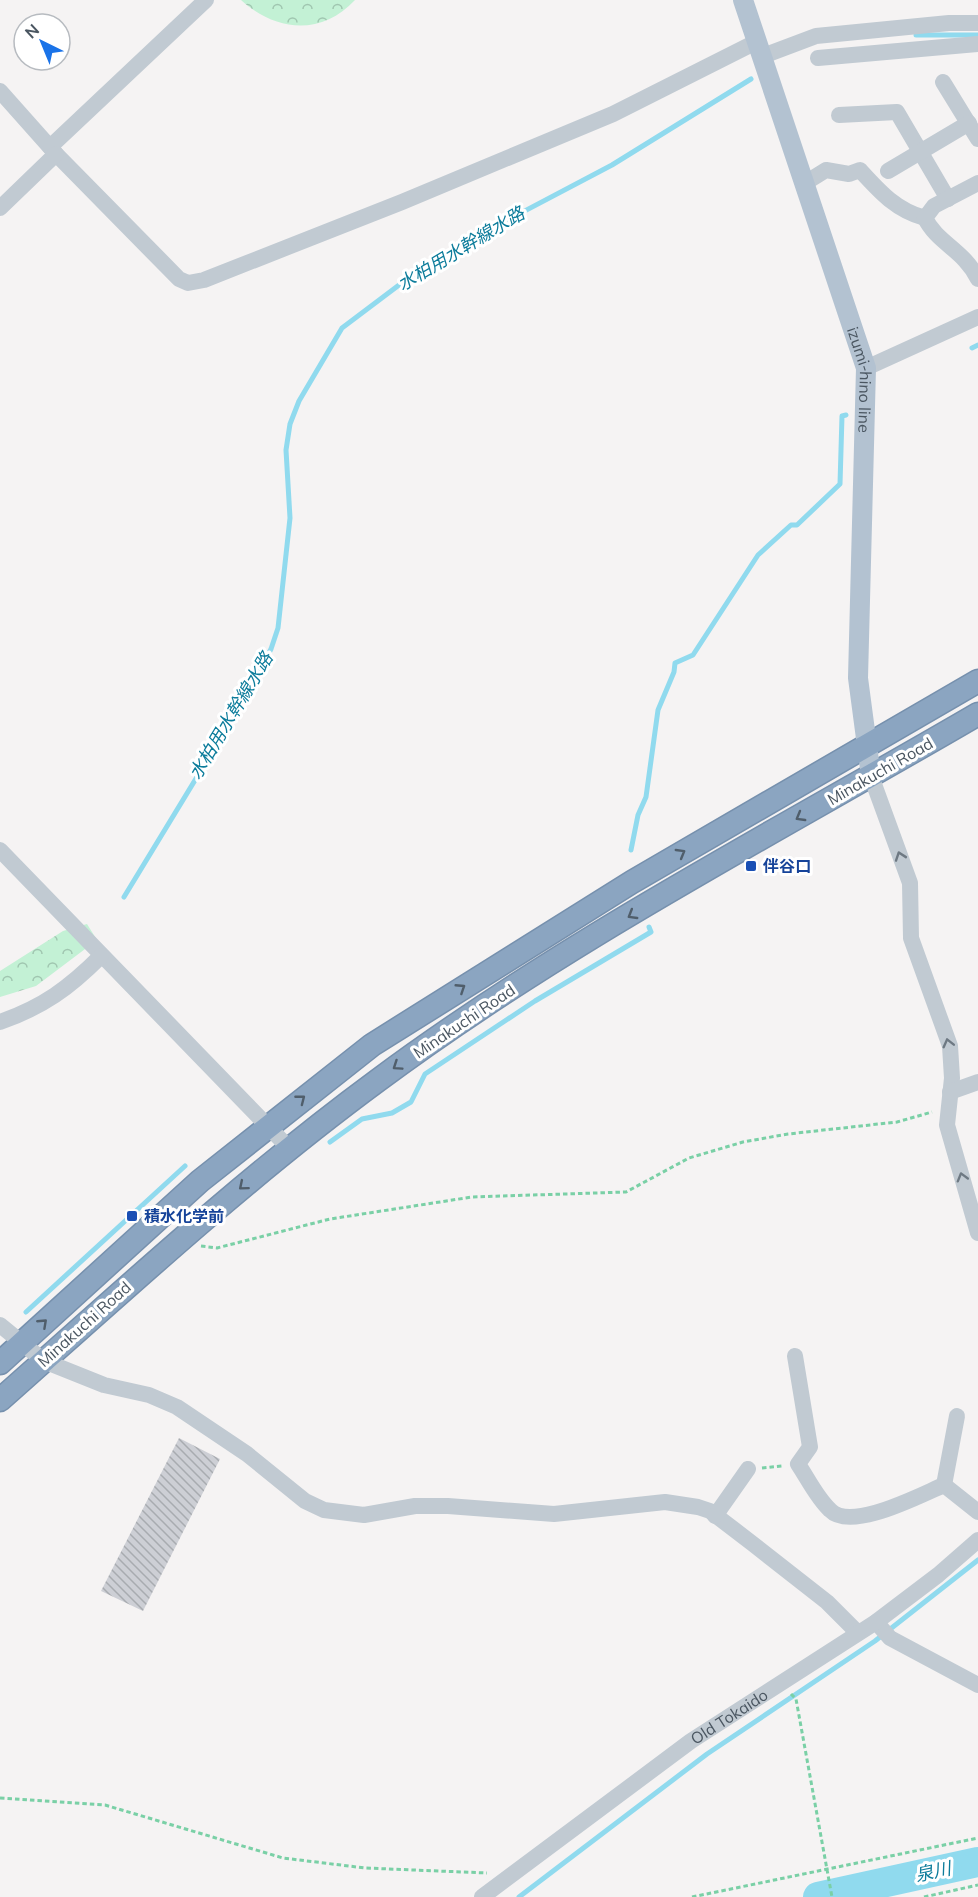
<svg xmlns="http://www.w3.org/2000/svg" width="978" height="1897" font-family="Mulish,'Noto Sans JP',sans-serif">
  <defs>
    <pattern id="forest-crowns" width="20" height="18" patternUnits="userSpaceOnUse" patternTransform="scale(1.5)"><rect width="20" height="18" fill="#c3f1d5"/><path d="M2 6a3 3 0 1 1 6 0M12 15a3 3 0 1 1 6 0" fill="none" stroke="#a0c6b0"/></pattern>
    <pattern id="building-back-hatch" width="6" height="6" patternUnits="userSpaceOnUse" patternTransform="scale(1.5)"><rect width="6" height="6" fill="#cdcfd5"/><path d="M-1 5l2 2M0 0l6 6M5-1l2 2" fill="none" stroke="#a8abb0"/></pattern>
  </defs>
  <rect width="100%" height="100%" fill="#f5f3f3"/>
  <path fill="url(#forest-crowns)" d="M 241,0 L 355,0 C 322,36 276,32 241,0 Z
    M 87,924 L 97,940 L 36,986 L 0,997 L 0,971 L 63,931 Z"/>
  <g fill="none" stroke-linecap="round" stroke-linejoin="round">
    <path stroke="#90daee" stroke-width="5" d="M 916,35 L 978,35
      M 972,348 L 978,345
      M 631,850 L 638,815 L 646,797 L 658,710 L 674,672 L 675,663 L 693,655 L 758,555 L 791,525 L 797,525 L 840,484 L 842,416 L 846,415
      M 124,897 L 248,693 L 271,649 L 278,628 L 290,518 L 286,450 L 290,424 L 299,401 L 342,328 L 411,276 L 460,245 L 612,165 L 751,79
      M 330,1142 L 362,1119 L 392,1113 L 411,1102 L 425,1074 L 535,1001 L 651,932 L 649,927
      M 26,1312 L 185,1166
      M 519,1897 L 707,1754 L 875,1641 L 978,1560"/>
    <path stroke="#90daee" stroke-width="30" d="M 818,1897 L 978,1862"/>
  </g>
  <path fill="url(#building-back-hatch)" d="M 179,1438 L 220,1459 L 143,1611 L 101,1591 Z"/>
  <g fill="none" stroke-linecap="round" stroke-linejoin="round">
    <g stroke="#7690ad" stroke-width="25">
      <path id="highway" d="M 0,1363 L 200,1181 L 372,1045 L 632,882 L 978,681
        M 0,1400 C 123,1291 244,1179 377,1081 C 565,941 776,832 978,714"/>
    </g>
    <path stroke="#7ad0a6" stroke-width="3" stroke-dasharray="4.5 3" stroke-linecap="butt" d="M 201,1246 L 217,1248 L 330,1219 L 472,1197 L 626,1192 L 689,1158 L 743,1142 L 788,1134 L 897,1122 L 932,1112
      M 762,1468 L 782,1466
      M 791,1694 L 796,1699 L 832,1897
      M 0,1798 L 105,1805 L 283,1858 L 365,1868 L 487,1873
      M 692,1897 L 978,1838
      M 924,1897 L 978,1885"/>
    <g stroke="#c1cad2" stroke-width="16">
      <path d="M 763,56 L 816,36 L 949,23 L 978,23"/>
      <path d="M 818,58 L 978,44"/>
      <path d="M 943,82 L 978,139"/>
      <path d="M 0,91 L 56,154 L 179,279 L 188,283 L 204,280 L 402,202 L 613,114 L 758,41"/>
      <path d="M 839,115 L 897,112 L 948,199"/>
      <path d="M 50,147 L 206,0"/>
      <path d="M 888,171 L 969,123"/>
      <path d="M 805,183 L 826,170 L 849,174 L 860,170 C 880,192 896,210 925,218"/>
      <path d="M 978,183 L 934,206 L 925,218 C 937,243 964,250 978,279"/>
      <path d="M 0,208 L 56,154"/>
      <path d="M 866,368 L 978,317"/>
      <path d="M 871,776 L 910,883 L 911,938 L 950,1046 L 952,1078 L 947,1125 L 978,1233"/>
      <path d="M 0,850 L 289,1148"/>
      <path d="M 0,1022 C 43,1007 69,988 101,956"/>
      <path d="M 950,1092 L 978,1082"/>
      <path d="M 0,1325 L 44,1361 L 104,1385 L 149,1395 L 177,1407 L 247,1454 L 305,1501 L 324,1510 L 364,1515 L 415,1506 L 448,1506 L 554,1514 L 665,1502 L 698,1507 L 710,1511 L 753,1544 L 827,1602 L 857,1632"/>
      <path d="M 795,1356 L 810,1447 L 798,1464 C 808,1479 817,1498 830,1510 C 851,1532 920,1495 944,1485 L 978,1512"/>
      <path d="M 944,1485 L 957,1416"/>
      <path d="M 715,1516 L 748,1469"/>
      <path d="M 876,1622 L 890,1638 L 978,1685"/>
      <path id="s1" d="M 482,1897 L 691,1741 L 876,1622 L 938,1575 L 978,1540"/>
    </g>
    <path stroke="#b3c2d1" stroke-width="20" id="s2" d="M 743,0 L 866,368 L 858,678 L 871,776"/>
    <use href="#highway" stroke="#8ba5c1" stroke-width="22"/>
  </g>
  <defs><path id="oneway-chevron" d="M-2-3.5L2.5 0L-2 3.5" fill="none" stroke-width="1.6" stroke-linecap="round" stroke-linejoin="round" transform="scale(1.5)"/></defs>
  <g stroke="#505e6b">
    <use href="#oneway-chevron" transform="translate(800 817) rotate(150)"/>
    <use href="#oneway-chevron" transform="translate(681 853) rotate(-30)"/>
    <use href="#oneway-chevron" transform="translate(632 915) rotate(149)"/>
    <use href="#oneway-chevron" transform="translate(461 988) rotate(-33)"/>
    <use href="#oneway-chevron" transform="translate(397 1066) rotate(146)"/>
    <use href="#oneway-chevron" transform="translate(301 1099) rotate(-38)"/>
    <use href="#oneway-chevron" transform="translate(243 1186) rotate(140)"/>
    <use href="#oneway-chevron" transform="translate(43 1323) rotate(-43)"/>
  </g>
  <g stroke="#6e7983">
    <use href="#oneway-chevron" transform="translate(900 856) rotate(-109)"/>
    <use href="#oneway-chevron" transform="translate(948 1043) rotate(-104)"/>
    <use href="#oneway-chevron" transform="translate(962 1177) rotate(-106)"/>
  </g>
  <g fill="#1a4fb4" stroke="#fff" stroke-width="2">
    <rect x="745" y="860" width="12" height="12" rx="3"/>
    <rect x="126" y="1210" width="12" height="12" rx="3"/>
  </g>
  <g text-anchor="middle" stroke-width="6" stroke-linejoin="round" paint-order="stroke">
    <g font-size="16" fill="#4a5661" stroke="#fff">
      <text dy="6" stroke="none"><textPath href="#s2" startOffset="399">izumi-hino line</textPath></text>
      <text transform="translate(880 771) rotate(-30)" y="6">Minakuchi Road</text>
      <text transform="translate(464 1021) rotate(-34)" y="6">Minakuchi Road</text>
      <text transform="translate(84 1324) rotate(-42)" y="6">Minakuchi Road</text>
      <text dy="6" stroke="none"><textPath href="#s1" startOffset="306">Old Tokaido</textPath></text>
    </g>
    <g font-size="16" font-weight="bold" fill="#164399" stroke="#fff" text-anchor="start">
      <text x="763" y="872">伴谷口</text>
      <text x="144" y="1222">積水化学前</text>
    </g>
    <g font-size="18" font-style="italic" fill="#0c7c9b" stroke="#fff">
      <text transform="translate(461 249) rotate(-31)" y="6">水柏用水幹線水路</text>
      <text transform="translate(231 716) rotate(-59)" y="6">水柏用水幹線水路</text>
      <text transform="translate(933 1872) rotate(-12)" y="6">泉川</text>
    </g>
  </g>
  <g transform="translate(42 42) rotate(317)"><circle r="28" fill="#ffffff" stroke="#b7bbc0" stroke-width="1.5"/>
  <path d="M0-4.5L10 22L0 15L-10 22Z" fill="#1a73e8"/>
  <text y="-9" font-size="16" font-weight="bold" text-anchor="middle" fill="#4a5661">N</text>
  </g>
</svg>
